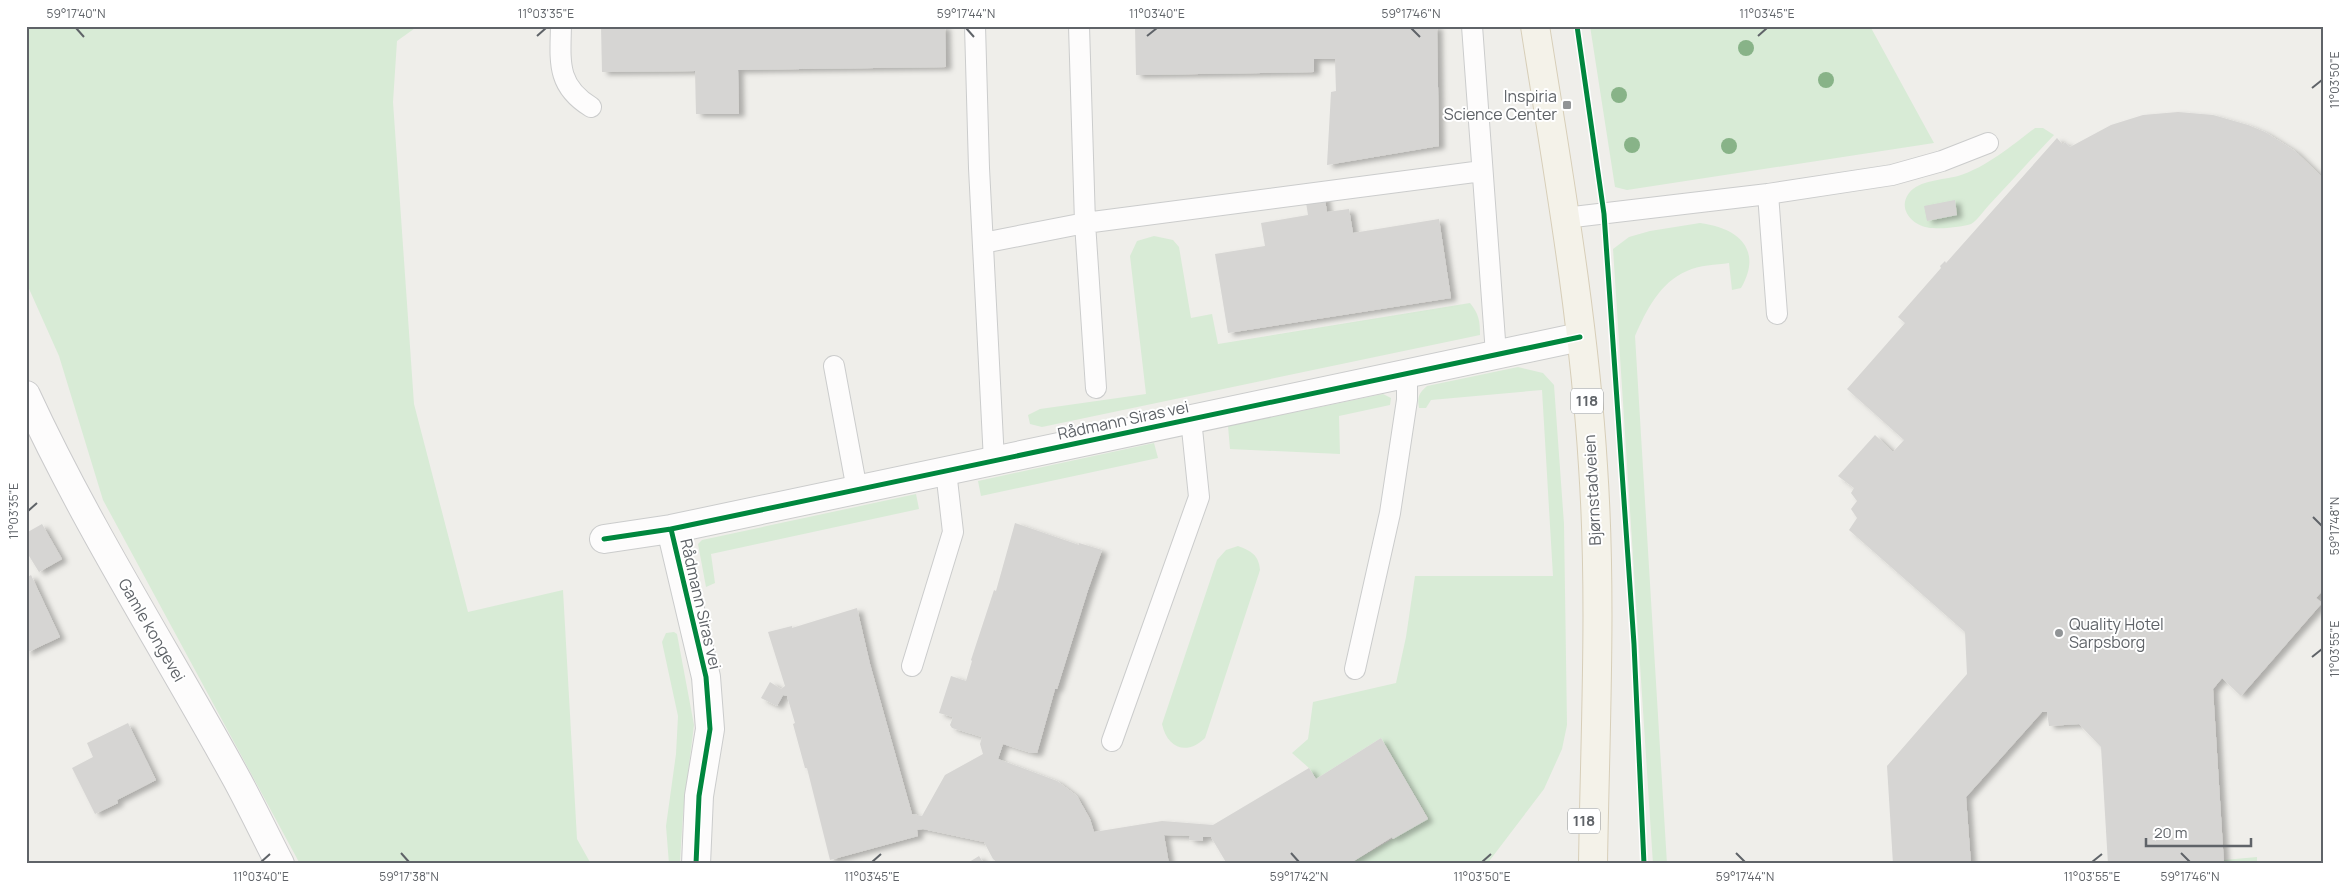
<svg xmlns="http://www.w3.org/2000/svg" width="2349" height="890" font-family="Manrope,sans-serif">
  <defs>
    <filter id="shadow"><feDropShadow dx="5.5" dy="3" stdDeviation="2.5" flood-color="#0004"/></filter>
  </defs>
  <rect width="100%" height="100%" fill="#efeeea"/>
  <path fill="#d8ebd6" d="M 26,26 L 418,26 L 397,41 L 393,102 L 414,404 L 468,612 L 563,590 L 577,839 L 591,864 L 300,864 L 103,500 L 59,356 L 26,282 Z
    M 1590,26 L 1870,26 L 1934,143 L 1627,190 L 1615,187 Z
    M 2035,128 L 2043,128 L 2054,135 C 2032,158 2011,182 1989,205 C 1984,210 1977,221 1971,224 C 1961,227 1943,229 1933,228 C 1915,228 1896,210 1909,193 C 1919,180 1943,180 1958,176 C 1987,167 2011,146 2035,128 Z
    M 1700,223 C 1739,228 1763,250 1741,288 L 1732,290 L 1729,263 C 1716,265 1699,265 1687,271 C 1660,282 1646,311 1635,336 L 1667,864 L 1653,864 L 1613,249 L 1629,237 L 1650,231 Z
    M 1154,236 L 1173,240 L 1179,247 L 1191,318 L 1212,314 L 1218,344 L 1470,303 C 1479,314 1480,321 1480,335 L 1042,427 L 1030,424 L 1028,415 L 1040,409 L 1146,394 L 1130,256 L 1137,241 Z
    M 1518,367 L 1543,373 L 1554,385 L 1564,524 L 1567,725 L 1562,749 L 1544,789 L 1487,864 L 1349,864 L 1428,818 L 1381,738 L 1316,779 L 1309,768 L 1292,753 L 1308,739 L 1313,702 L 1396,683 L 1406,637 L 1415,576 L 1553,576 L 1542,390 L 1431,400 L 1426,408 L 1419,408 C 1417,397 1419,393 1427,386 Z
    M 1383,394 L 1391,398 L 1390,405 L 1339,416 L 1340,454 L 1230,449 L 1228,426 Z
    M 1154,443 L 1158,458 L 981,496 L 978,481 Z
    M 916,494 L 919,509 L 711,554 L 715,583 L 706,587 L 698,544 L 702,540 Z
    M 1238,546 C 1251,551 1259,555 1260,570 L 1205,738 C 1187,756 1167,748 1162,724 L 1217,560 L 1226,550 Z
    M 674,632 L 677,634 L 694,725 L 683,814 L 680,861 L 669,864 L 666,826 L 676,754 L 678,716 L 662,642 L 666,633 Z
    M 2257,857 L 2257,864 L 2224,864 L 2224,860 Z"/>
  <path fill="#d6d5d3" filter="url(#shadow)" d="M 601,26 L 945,26 L 946,67 L 738,70 L 739,114 L 696,114 L 695,71 L 602,72 Z
    M 1135,26 L 1437,26 L 1439,146 L 1327,165 L 1331,92 L 1336,91 L 1335,59 L 1314,59 L 1314,72 L 1136,75 Z
    M 2178,112 L 2213,115 L 2248,125 L 2265,132 L 2295,151 L 2323,178 L 2323,590 L 2316,598 L 2322,603 L 2241,696 L 2222,678 L 2213,689 L 2224,864 L 2108,864 L 2101,747 L 2079,724 L 2049,726 L 2047,712 L 2042,712 L 1966,797 L 1971,864 L 1893,864 L 1887,766 L 1967,674 L 1965,632 L 1849,530 L 1857,518 L 1851,509 L 1857,501 L 1851,493 L 1854,488 L 1838,476 L 1875,435 L 1893,452 L 1904,440 L 1847,389 L 1905,323 L 1898,317 L 1941,268 L 1940,266 L 1945,261 L 1946,263 L 2057,138 L 2063,145 L 2065,142 L 2070,147 L 2111,125 L 2143,115 Z
    M 1324,193 L 1327,212 L 1349,209 L 1353,233 L 1439,219 L 1451,298 L 1228,333 L 1215,254 L 1265,246 L 1261,223 L 1308,215 L 1305,196 Z
    M 1955,200 L 1957,215 L 1927,221 L 1924,206 Z
    M 1015,523 L 1079,545 L 1079,543 L 1102,550 L 1088,590 L 1057,689 L 1055,689 L 1037,753 L 1031,753 L 1003,744 L 998,759 L 1057,781 L 1077,796 L 1090,819 L 1094,832 L 1162,821 L 1213,825 L 1309,768 L 1316,779 L 1381,738 L 1428,819 L 1393,839 L 1392,837 L 1349,864 L 1227,864 L 1211,837 L 1203,837 L 1203,841 L 1189,840 L 1190,836 L 1164,835 L 1169,864 L 999,864 L 993,859 L 984,842 L 923,829 L 917,830 L 918,836 L 830,860 L 807,768 L 805,768 L 793,724 L 795,723 L 787,696 L 783,695 L 777,706 L 761,698 L 770,682 L 781,689 L 785,686 L 768,632 L 792,626 L 792,628 L 857,608 L 870,664 L 912,814 L 922,816 L 945,775 L 983,754 L 980,744 L 982,737 L 952,728 L 950,725 L 953,717 L 939,713 L 951,676 L 966,681 L 972,661 L 971,660 L 994,590 L 996,591 Z
    M 42,524 L 62,559 L 39,572 L 26,551 L 26,533 Z
    M 31,575 L 60,637 L 26,653 L 26,578 Z
    M 128,723 L 156,780 L 117,800 L 118,803 L 95,814 L 72,768 L 93,757 L 87,743 Z
    M 979,856 L 984,864 L 966,864 Z"/>
  <g fill="none" stroke-linecap="round" stroke-linejoin="round">
    <g stroke="#cbcccc" stroke-width="22">
      <path id="service" d="M 561,26 C 560,63 557,86 591,107
        M 975,26 L 979,168 L 994,461
        M 1079,26 L 1085,223 L 1096,388
        M 1472,26 L 1496,354
        M 1768,194 L 1892,175 L 1942,161 L 1988,143
        M 1565,218 L 1768,194 L 1777,314
        M 983,243 L 1085,223 L 1482,171
        M 834,366 L 857,490
        M 912,666 L 953,532 L 946,471
        M 1355,669 L 1390,513 L 1407,400 L 1407,373
        M 1112,741 L 1199,497 L 1191,419"/>
    </g>
    <g stroke="#cbcccc" stroke-width="30">
      <path id="minor" d="M 671,529 L 706,677 L 710,729 L 699,796 L 696,864
        M 604,539 L 671,529 L 1580,337"/>
    </g>
    <g stroke="#cacacb" stroke-width="30">
      <path id="secondary" d="M 26,395 C 87,527 165,649 235,776 C 251,805 265,835 280,864"/>
    </g>
    <g stroke="#d7ceb8" stroke-width="30">
      <path id="primary" d="M 1535,26 C 1558,172 1584,319 1593,466 C 1602,599 1595,731 1593,864"/>
    </g>
    <use href="#service" stroke="#fdfcfc" stroke-width="20"/>
    <use href="#minor" stroke="#fdfcfc" stroke-width="28"/>
    <use href="#secondary" stroke="#fdfcfc" stroke-width="28"/>
    <use href="#primary" stroke="#f4f2e9" stroke-width="28"/>
    <g stroke="#fff" stroke-width="8">
      <path id="cycleway" d="M 1577,26 L 1604,214 L 1634,644 L 1644,864
        M 671,529 L 706,677 L 710,729 L 699,796 L 696,864
        M 604,539 L 671,529 L 1580,337"/>
    </g>
    <use href="#cycleway" stroke="#00873e" stroke-width="5"/>
  </g>
  <g fill="#88b388">
    <circle cx="1746" cy="48" r="8"/>
    <circle cx="1826" cy="80" r="8"/>
    <circle cx="1619" cy="95" r="8"/>
    <circle cx="1632" cy="145" r="8"/>
    <circle cx="1729" cy="146" r="8"/>
  </g>
  <path fill="none" stroke="#5f6368" stroke-width="2" d="M 76,28 L 84,37M 966,28 L 974,37M 1411,28 L 1420,37M 537,36 L 546,28M 1147,36 L 1157,28M 1758,36 L 1767,28M 2312,88 L 2322,80M 28,511 L 37,503M 2313,517 L 2322,526M 2312,657 L 2322,649M 401,853 L 409,862M 1291,853 L 1299,862M 1736,853 L 1745,862M 2181,853 L 2190,862M 261,862 L 270,854M 872,862 L 881,854M 1482,862 L 1491,854M 2092,862 L 2102,854"/>
  <g fill="#919496" stroke="#fff" stroke-width="2">
    <rect x="1562" y="100" width="10" height="10" rx="2.5"/>
    <circle cx="2059" cy="633" r="5"/>
  </g>
  <g text-anchor="middle" stroke-width="4" stroke-linejoin="round" paint-order="stroke">
    <g fill="#fff" stroke="#8f9295" stroke-width="1">
      <rect x="1571" y="388.5" width="32" height="25" rx="4"/>
      <rect x="1568" y="808.5" width="32" height="25" rx="4"/>
    </g>
    <g font-size="15" font-weight="bold" fill="#5f6368">
      <text x="1587" y="406">118</text>
      <text x="1584" y="826">118</text>
    </g>
    <g font-size="16" fill="#5f6368" stroke="#fff" text-anchor="end">
      <text x="1557" y="102">Inspiria<tspan x="1557" dy="18">Science Center</tspan></text>
      <text x="2069" y="630" text-anchor="start">Quality Hotel<tspan x="2069" dy="18">Sarpsborg</tspan></text>
    </g>
    <g font-size="16" fill="#5f6368" stroke="#fff">
      <text transform="translate(1123 420) rotate(-12)" y="6">Rådmann Siras vei</text>
      <text transform="translate(1592 490) rotate(-93)" y="6">Bjørnstadveien</text>
      <text transform="translate(701 604) rotate(77)" y="6">Rådmann Siras vei</text>
      <text transform="translate(152 630) rotate(60)" y="6">Gamle kongevei</text>
    </g>
  </g>
  <rect width="2349" height="890" fill="none" stroke="#ffffff" stroke-width="55"/>
  <path d="M2146 838v8h105v-8" fill="none" stroke="#5f6368" stroke-width="2.5"/>
  <text x="2154" y="838" font-size="15" fill="#5f6368" stroke="#ffffff" stroke-width="4" paint-order="stroke">20 m</text>
  <rect x="28" y="28" width="2294" height="834" fill="none" stroke="#5f6368" stroke-width="2"/>
  <g font-size="12" text-anchor="middle" fill="#5f6368">
    <text x="76" y="18">59°17'40"N</text>
    <text x="546" y="18">11°03'35"E</text>
    <text x="966" y="18">59°17'44"N</text>
    <text x="1157" y="18">11°03'40"E</text>
    <text x="1411" y="18">59°17'46"N</text>
    <text x="1767" y="18">11°03'45"E</text>
    <text transform="translate(2335 80) rotate(-90)" y="4">11°03'50"E</text>
    <text transform="translate(14 511) rotate(-90)" y="4">11°03'35"E</text>
    <text transform="translate(2335 526) rotate(-90)" y="4">59°17'48"N</text>
    <text transform="translate(2335 649) rotate(-90)" y="4">11°03'55"E</text>
    <text x="261" y="881">11°03'40"E</text>
    <text x="409" y="881">59°17'38"N</text>
    <text x="872" y="881">11°03'45"E</text>
    <text x="1299" y="881">59°17'42"N</text>
    <text x="1482" y="881">11°03'50"E</text>
    <text x="1745" y="881">59°17'44"N</text>
    <text x="2092" y="881">11°03'55"E</text>
    <text x="2190" y="881">59°17'46"N</text>
  </g>
</svg>
